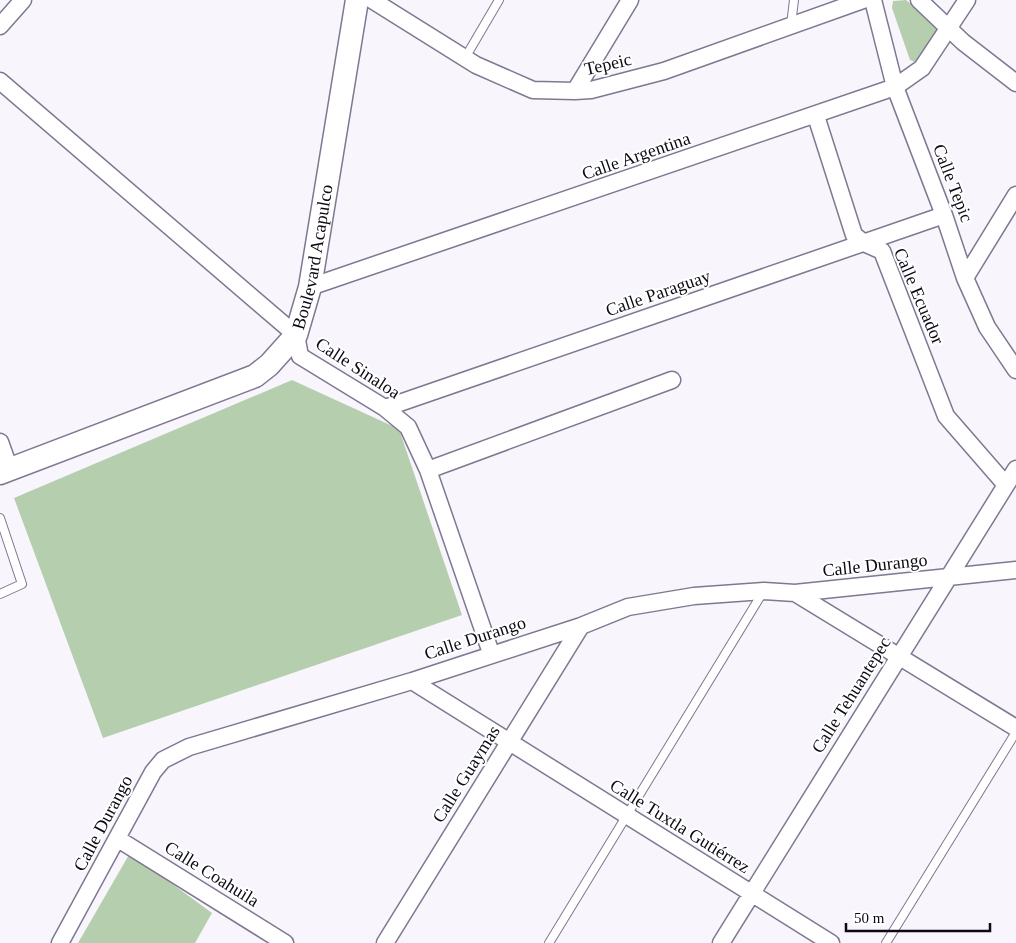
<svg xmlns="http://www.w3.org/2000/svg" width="1016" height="943" font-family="'Times New Roman',serif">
  <rect width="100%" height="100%" fill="#f8f6fc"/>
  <path fill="#b5cfae" d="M 906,0 L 938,26 L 940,31 L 919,60 L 915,62 L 910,60 L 892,8 L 893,1 Z
    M 292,380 L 399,429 L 462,615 L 103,738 L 14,498 Z
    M 130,853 L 212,913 L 195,943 L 78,943 Z"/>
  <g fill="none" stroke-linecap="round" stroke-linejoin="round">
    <g stroke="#807791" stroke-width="10">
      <path id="lane" d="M 791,25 L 794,0
        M 465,58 L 499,0
        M 0,518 L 22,584 L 0,594
        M 549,943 L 763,592
        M 886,943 L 1016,732"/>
    </g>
    <g stroke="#807791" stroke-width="19">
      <path id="street" d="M 372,0 L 476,65 L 533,90 L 575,91 L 591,90 L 664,71 L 863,0
        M 873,0 L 895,87 L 944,215 L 965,278 L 987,327 L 1016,370
        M 919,0 L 963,42 L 1016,83
        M 0,26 L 23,0
        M 0,81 L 296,335 L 300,356 L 385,408 L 408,427 L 428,470 L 491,653
        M 575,91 L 630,0
        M 816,116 L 854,235 L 864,243 L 882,251 L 946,416 L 1006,485
        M 965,278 L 1016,195
        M 310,287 L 895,87 L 922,68 L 967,0
        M 385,408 L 944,215
        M 0,442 L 10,470
        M 428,470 L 672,380
        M 795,593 L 1016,728
        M 412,681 L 831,943
        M 118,839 L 285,943
        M 60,943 L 153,772 L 163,760 L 189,747 L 412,681 L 581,626 L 628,607 L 694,596 L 764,591 L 795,593 L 1016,570
        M 385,943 L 581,626
        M 721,943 L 1016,469"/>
    </g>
    <g stroke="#807791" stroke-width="25">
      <g id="secondary">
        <path id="s1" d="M 0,473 L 255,376 L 269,365 L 296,335 L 310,287 L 357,0"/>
      </g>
    </g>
    <use href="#lane" stroke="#fff" stroke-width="8"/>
    <use href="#street" stroke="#fff" stroke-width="16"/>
    <use href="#secondary" stroke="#fff" stroke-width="22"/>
  </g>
  <g text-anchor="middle" stroke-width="4" stroke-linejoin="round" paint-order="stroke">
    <g font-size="18" fill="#0c0913" stroke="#fff">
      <text transform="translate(608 64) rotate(-13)" y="6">Tepeic</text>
      <text transform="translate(636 156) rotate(-19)" y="6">Calle Argentina</text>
      <text transform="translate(953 183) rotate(69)" y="6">Calle Tepic</text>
      <text dy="6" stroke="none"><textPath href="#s1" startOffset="411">Boulevard Acapulco</textPath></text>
      <text transform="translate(658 293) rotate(-19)" y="6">Calle Paraguay</text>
      <text transform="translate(919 296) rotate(67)" y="6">Calle Ecuador</text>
      <text transform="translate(358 368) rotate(33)" y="6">Calle Sinaloa</text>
      <text transform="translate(875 565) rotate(-6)" y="6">Calle Durango</text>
      <text transform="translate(475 638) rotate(-18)" y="6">Calle Durango</text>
      <text transform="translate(851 695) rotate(-58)" y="6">Calle Tehuantepec</text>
      <text transform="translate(466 774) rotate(-58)" y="6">Calle Guaymas</text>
      <text transform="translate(103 823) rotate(-62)" y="6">Calle Durango</text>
      <text transform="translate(680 826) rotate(32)" y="6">Calle Tuxtla Gutiérrez</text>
      <text transform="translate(212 874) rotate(32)" y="6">Calle Coahuila</text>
    </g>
  </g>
  <path d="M846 923v8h144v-8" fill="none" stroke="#0c0913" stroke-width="2.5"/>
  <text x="854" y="923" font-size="15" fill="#0c0913" stroke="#ffffff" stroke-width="4" paint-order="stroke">50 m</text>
</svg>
